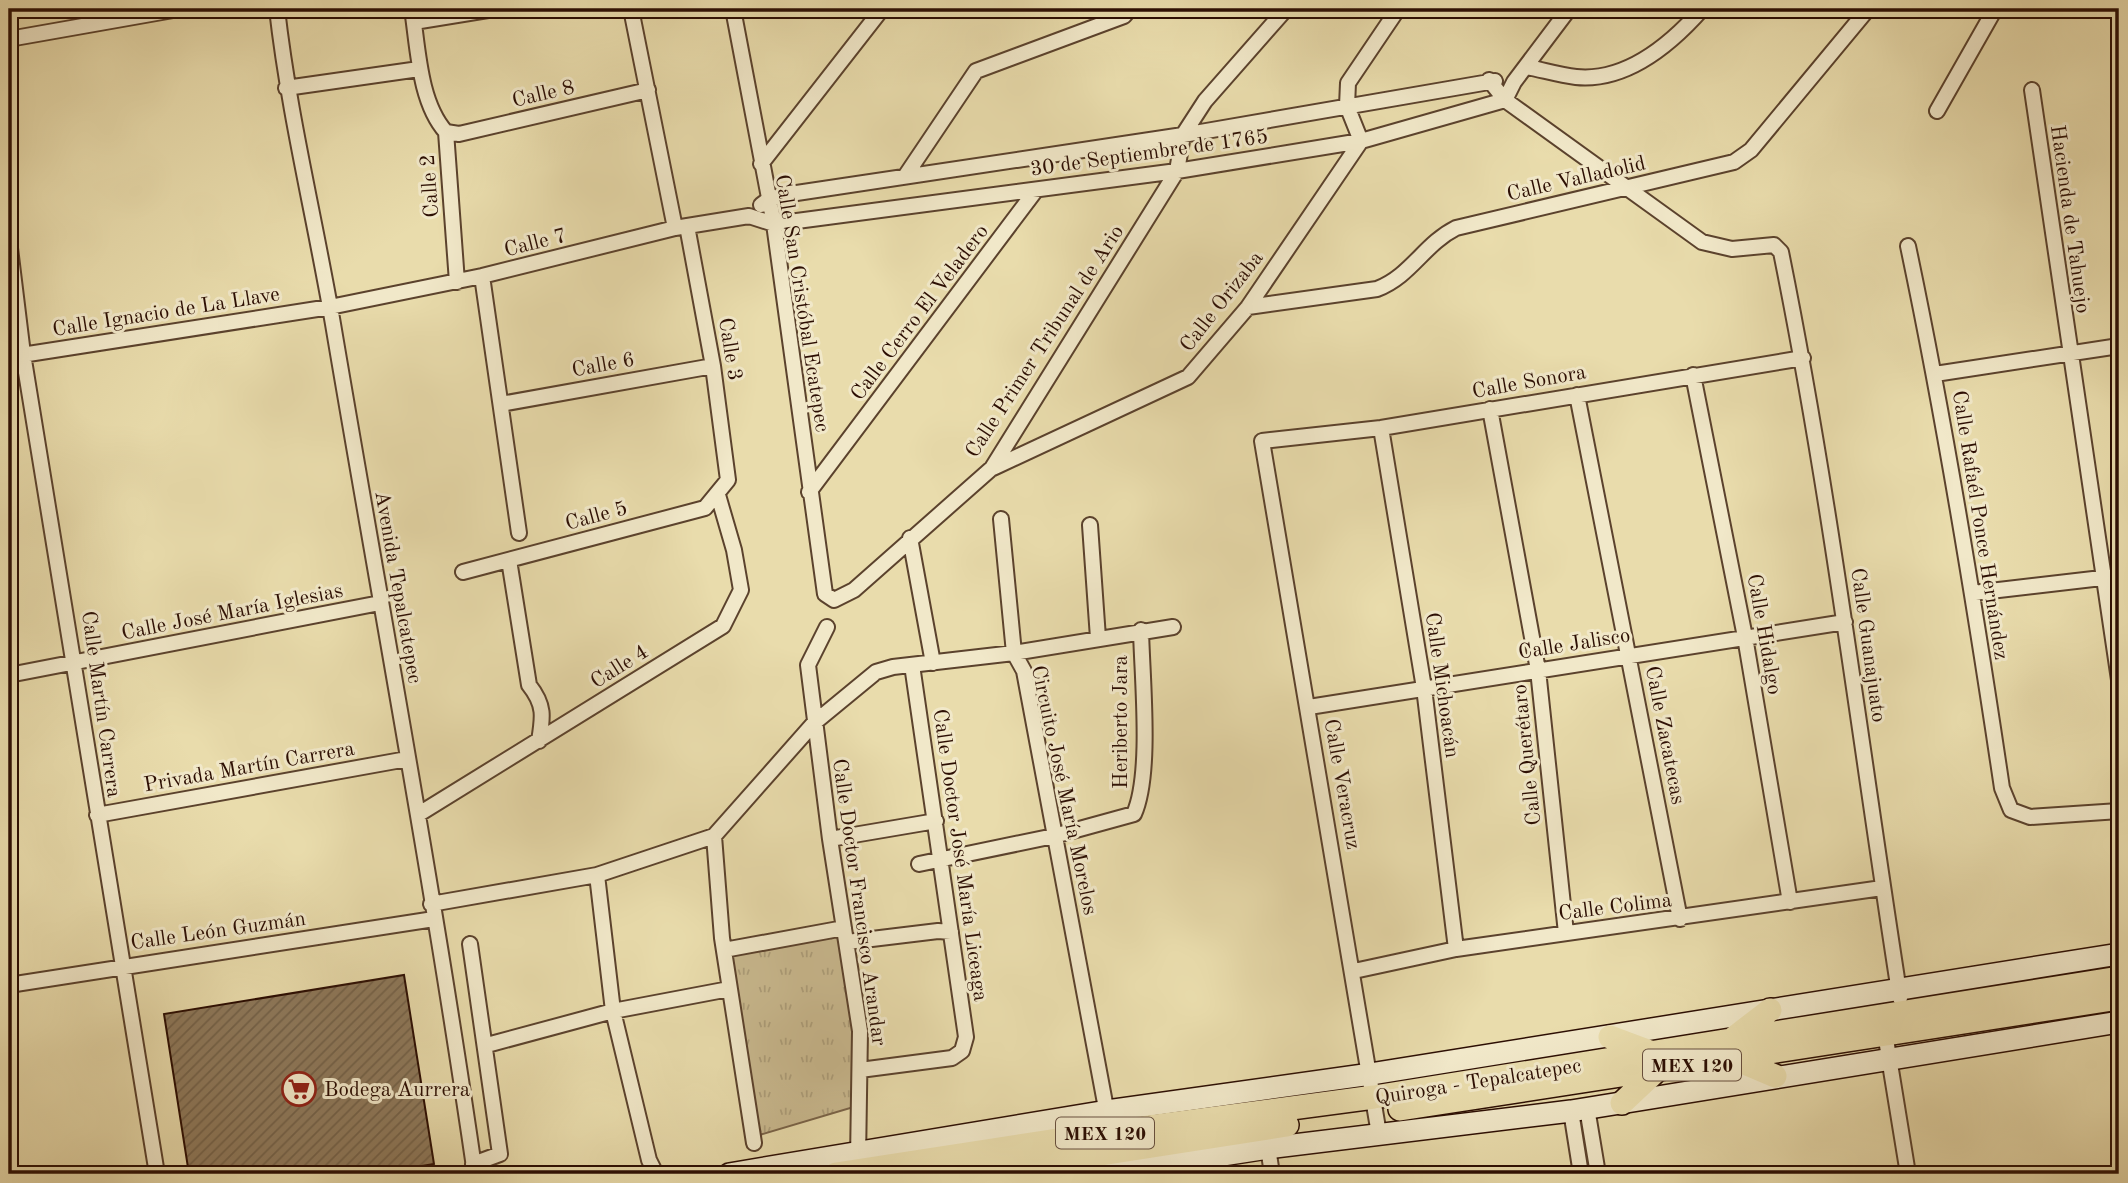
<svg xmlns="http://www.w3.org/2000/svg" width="2128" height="1183" font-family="'Old Standard TT',serif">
  <defs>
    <pattern id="grass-tufts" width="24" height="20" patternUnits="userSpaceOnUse" patternTransform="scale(1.75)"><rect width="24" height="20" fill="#c9b98f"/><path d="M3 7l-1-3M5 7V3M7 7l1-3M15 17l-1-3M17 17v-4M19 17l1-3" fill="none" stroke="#ad9e7a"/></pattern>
    <pattern id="building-hatch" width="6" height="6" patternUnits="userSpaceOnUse" patternTransform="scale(1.75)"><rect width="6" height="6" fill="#8e795b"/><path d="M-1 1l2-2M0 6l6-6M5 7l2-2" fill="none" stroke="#746249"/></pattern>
  </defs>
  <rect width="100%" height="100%" fill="#e9dcac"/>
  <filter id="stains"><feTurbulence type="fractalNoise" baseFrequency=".00286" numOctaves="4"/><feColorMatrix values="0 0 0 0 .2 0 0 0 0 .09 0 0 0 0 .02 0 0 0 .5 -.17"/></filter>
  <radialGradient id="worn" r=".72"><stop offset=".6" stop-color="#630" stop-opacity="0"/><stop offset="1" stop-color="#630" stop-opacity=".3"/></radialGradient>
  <path fill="url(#grass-tufts)" stroke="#7a6449" stroke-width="2" d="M 843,930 L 859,1031 L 857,1106 L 756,1136 L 726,952 Z"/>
  <path fill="url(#building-hatch)" stroke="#2c0e03" stroke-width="2" d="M 404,975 L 434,1164 L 373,1174 L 301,1174 L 300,1169 L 267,1174 L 189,1174 L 164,1014 Z"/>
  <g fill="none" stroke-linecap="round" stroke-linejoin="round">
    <g stroke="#5b422d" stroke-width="18">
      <path id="street" d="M 277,9 C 289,115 315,219 333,324 C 381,608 434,890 475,1174
        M 412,9 C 418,47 419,102 446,132 L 457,282
        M 631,9 L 675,228
        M 733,9 L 774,224 L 825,594 L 834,600 L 854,590 L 992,468 L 1177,171 L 1183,135 L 1205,101 L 1286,9
        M 414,22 L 494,9
        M 9,39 L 179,9
        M 1527,67 C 1543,70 1559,75 1576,77 C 1626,82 1671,44 1702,9
        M 1489,80 L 1505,100 L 1702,242 L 1732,249 L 1774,245 L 1781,252 C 1831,499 1861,749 1900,998
        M 286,88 L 419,69
        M 2032,90 L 2119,680
        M 1937,111 L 1995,9
        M 446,132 L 459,134 L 648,90
        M 761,164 L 882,9
        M 906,175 L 976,71 L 1124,16 L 1130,9
        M 761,205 L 769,199 L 790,194 L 1183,135 L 1495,81
        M 9,240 L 23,354 L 157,1174
        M 1908,246 C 1946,426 1975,606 2002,788 L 2011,810 L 2030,817 L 2119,811
        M 482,276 L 519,533
        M 1248,307 L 1377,289 C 1411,276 1424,244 1456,228 L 1734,162 L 1751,150 L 1868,9
        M 9,357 L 330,307 L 482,276 L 675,228 L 749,216 L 774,224 L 1177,171 L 1361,141 L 1505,100 L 1514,82 L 1569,9
        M 1935,374 L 2119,346
        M 1693,375 L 1745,637 L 1790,902
        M 1577,395 L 1680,919
        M 501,404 L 713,366
        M 1490,409 L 1538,670 L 1566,933
        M 1381,428 L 1424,688 L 1456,949
        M 993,468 L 1188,377 L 1248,307 L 1361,141 L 1347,106 L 1348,83 L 1398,9
        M 809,492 L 1036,190
        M 1001,519 L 1014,653 L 1024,671 L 1108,1119
        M 1090,525 L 1098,638
        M 910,538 L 933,663
        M 509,560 L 529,685 C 545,705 543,717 539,741
        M 463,572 L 705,508 L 728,480 L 713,366 L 687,226
        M 1973,593 L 2119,576
        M 827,627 L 808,665 L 830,839 L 860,1031 L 858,1159
        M 9,675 L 380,603
        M 1309,707 L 1845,622
        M 419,814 L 723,626 L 741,590 L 734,550 L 718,495
        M 97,815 L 407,759
        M 714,836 L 722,938 L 754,1143
        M 830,839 L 936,821
        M 919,864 L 1054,836 L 1134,814 C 1152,774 1142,678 1141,630
        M 597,875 L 613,1011 L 649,1160 L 656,1174
        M 431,904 L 597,875 L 714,836 L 814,723 L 876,672 L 893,667 L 1014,653 L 1173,627
        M 847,942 L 938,931 L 951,932
        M 470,944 L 500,1154 L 473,1164
        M 724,950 L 844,928
        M 1354,971 L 1456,949 L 1882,888
        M 9,985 L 434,919
        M 1884,1027 L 1908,1174
        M 487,1045 L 613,1011 L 729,989
        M 860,1070 L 952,1058 L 962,1051 L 966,1037 L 912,665
        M 1587,1108 L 1598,1174
        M 1571,1111 L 1581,1174
        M 1379,1134 L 1262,441 L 1381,428 L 1803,358
        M 1267,1141 L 1272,1174"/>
    </g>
    <g stroke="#2c0e03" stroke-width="24">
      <path id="secondary" d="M 729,1174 L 1107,1111 L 1371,1074 L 2119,954
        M 1100,1174 L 1268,1148 L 1571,1111 L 2119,1022"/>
    </g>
    <g stroke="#2c0e03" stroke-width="26">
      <path id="primary" d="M 1610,1037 L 1650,1052
        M 1731,1040 L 1770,1010
        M 1735,1059 L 1775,1076
        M 1622,1103 L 1656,1071
        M 1400,1109 L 2119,998
        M 836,1174 L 1110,1132 L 1374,1097 L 2119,978
        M 972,1174 L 1287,1125"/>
    </g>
    <use href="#street" stroke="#f1e8c9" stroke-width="14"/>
    <use href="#secondary" stroke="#f1e8c9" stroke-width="21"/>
    <use href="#primary" stroke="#e9dcac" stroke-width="23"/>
  </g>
  <defs>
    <g id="supermarket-ring" transform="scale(1.75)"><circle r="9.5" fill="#f1e8c9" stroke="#8f2418" stroke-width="1.5"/><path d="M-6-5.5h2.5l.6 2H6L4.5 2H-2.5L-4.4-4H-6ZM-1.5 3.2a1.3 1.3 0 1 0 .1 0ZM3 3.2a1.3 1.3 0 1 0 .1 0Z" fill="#8f2418"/></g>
  </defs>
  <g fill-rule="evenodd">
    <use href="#supermarket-ring" x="299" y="1089"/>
  </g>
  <g text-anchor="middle" stroke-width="6" stroke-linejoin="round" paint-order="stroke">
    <g fill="#f1e8c9" stroke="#674f3e" stroke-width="2">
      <rect x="1643" y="1049.5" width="98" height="31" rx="5"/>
      <rect x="1056" y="1117.5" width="98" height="31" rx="5"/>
    </g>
    <g font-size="19" font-weight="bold" fill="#2c0e03">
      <text x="1692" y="1072">MEX 120</text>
      <text x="1105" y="1140">MEX 120</text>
    </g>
    <g font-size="21" fill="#2c0e03" stroke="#f1e8c9">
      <text transform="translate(543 93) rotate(-13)" y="7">Calle 8</text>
      <text transform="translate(1149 152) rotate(-8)" y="7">30 de Septiembre de 1765</text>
      <text transform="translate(1576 178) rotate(-13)" y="7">Calle Valladolid</text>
      <text transform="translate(429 186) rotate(-94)" y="7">Calle 2</text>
      <text transform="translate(2071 219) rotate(82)" y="7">Hacienda de Tahuejo</text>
      <text transform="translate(535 242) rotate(-14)" y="7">Calle 7</text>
      <text transform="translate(1221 301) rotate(-52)" y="7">Calle Orizaba</text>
      <text transform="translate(803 303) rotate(81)" y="7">Calle San Cristóbal Ecatepec</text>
      <text transform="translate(166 311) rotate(-9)" y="7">Calle Ignacio de La Llave</text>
      <text transform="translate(919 312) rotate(-53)" y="7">Calle Cerro El Veladero</text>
      <text transform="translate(1044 341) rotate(-57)" y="7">Calle Primer Tribunal de Ario</text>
      <text transform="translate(731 349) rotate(81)" y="7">Calle 3</text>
      <text transform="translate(603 364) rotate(-10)" y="7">Calle 6</text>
      <text transform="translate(1529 381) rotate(-10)" y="7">Calle Sonora</text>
      <text transform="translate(596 515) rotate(-15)" y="7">Calle 5</text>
      <text transform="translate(1981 525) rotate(81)" y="7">Calle Rafaél Ponce Hernández</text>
      <text transform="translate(399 587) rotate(80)" y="7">Avenida Tepalcatepec</text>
      <text transform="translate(232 611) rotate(-11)" y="7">Calle José María Iglesias</text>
      <text transform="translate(1765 634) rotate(80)" y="7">Calle Hidalgo</text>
      <text transform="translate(1574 643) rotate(-9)" y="7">Calle Jalisco</text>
      <text transform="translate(1869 645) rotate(82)" y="7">Calle Guanajuato</text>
      <text transform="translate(619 666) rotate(-32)" y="7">Calle 4</text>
      <text transform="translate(1443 685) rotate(82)" y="7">Calle Michoacán</text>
      <text transform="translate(102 704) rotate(82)" y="7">Calle Martín Carrera</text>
      <text transform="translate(1120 722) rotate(-90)" y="7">Heriberto Jara</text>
      <text transform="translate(1666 735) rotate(79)" y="7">Calle Zacatecas</text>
      <text transform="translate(1526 755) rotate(-96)" y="7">Calle Querétaro</text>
      <text transform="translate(249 766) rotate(-10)" y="7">Privada Martín Carrera</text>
      <text transform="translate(1343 784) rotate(80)" y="7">Calle Veracruz</text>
      <text transform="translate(1065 790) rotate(78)" y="7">Circuito José María Morelos</text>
      <text transform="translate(961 855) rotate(82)" y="7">Calle Doctor José María Liceaga</text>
      <text transform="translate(860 902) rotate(82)" y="7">Calle Doctor Francisco Arandar</text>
      <text transform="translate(1615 906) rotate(-7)" y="7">Calle Colima</text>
      <text transform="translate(218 930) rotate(-8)" y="7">Calle León Guzmán</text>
      <text transform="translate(1478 1081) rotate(-9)" y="7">Quiroga - Tepalcatepec</text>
    </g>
    <g font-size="21" fill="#2c0e03" stroke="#f1e8c9" text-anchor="start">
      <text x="324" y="1096">Bodega Aurrera</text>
    </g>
  </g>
  <rect width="2128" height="1183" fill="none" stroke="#e9dcac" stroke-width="35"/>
  <rect x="10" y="10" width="2107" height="1162" fill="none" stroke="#2c0e03" stroke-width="3.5"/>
  <rect x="18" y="18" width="2093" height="1148" fill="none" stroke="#2c0e03" stroke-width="2"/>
  <rect width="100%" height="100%" filter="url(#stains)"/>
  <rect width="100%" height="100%" fill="url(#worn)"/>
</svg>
